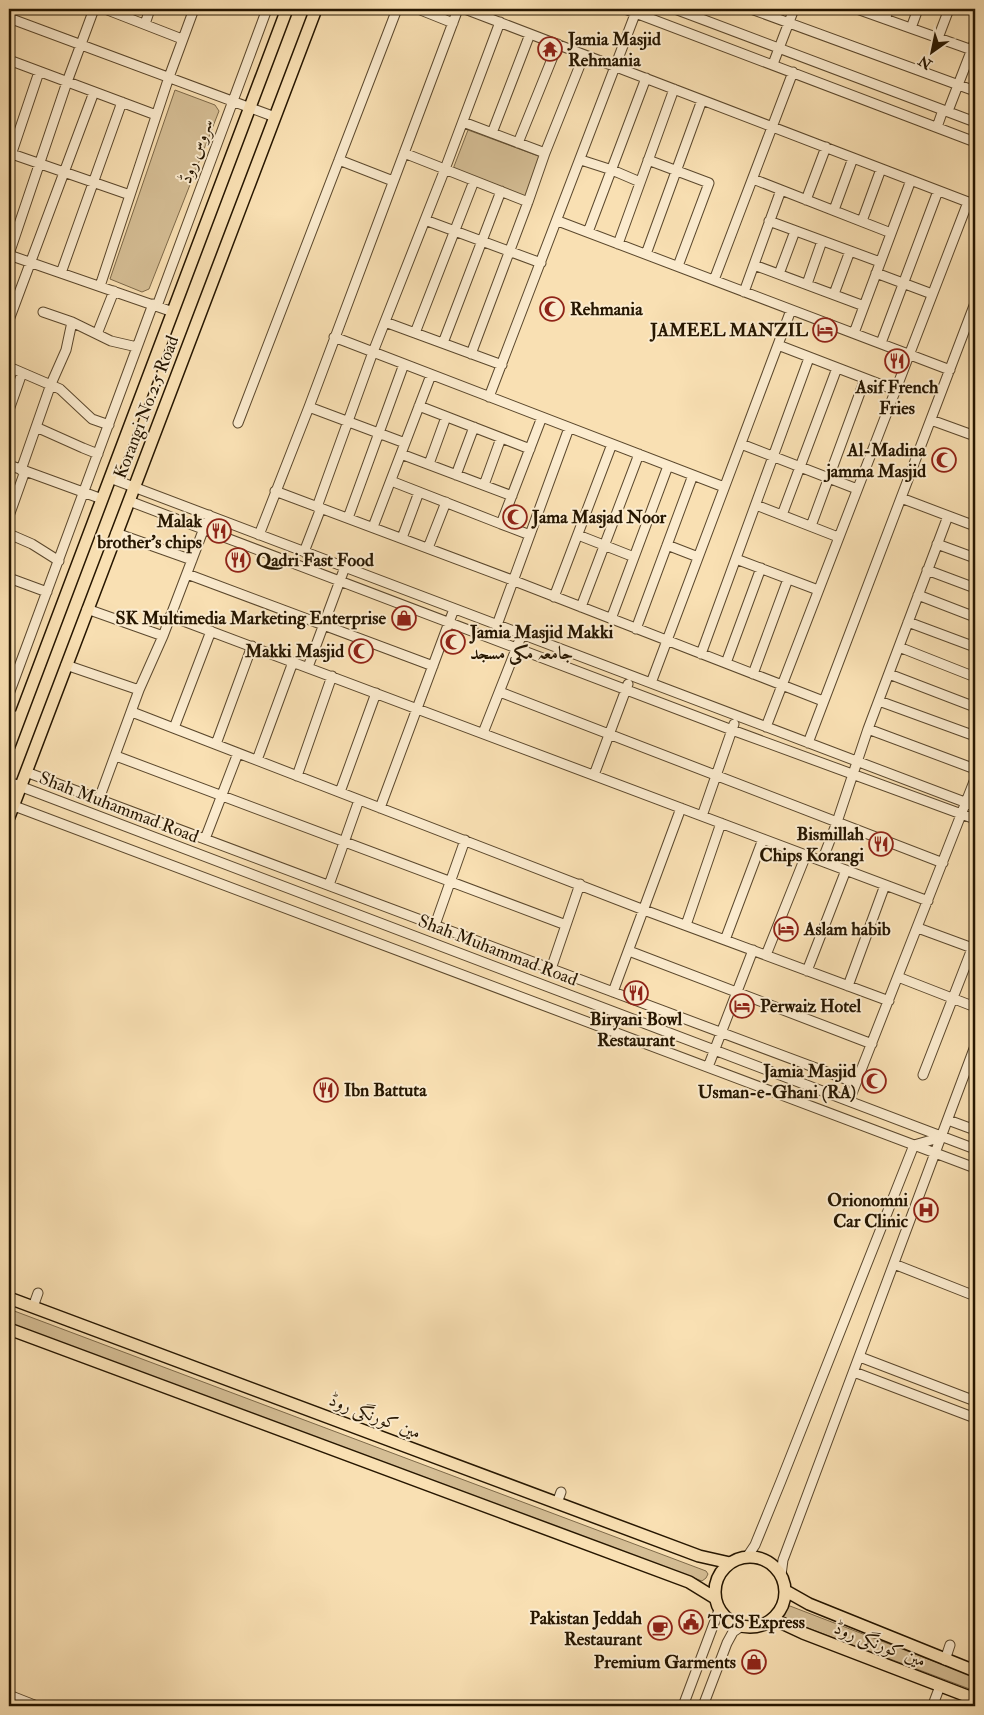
<svg xmlns="http://www.w3.org/2000/svg" width="984" height="1715" font-family="'IM FELL Double Pica',Amiri,serif">
  <rect width="100%" height="100%" fill="#f9e0b3"/>
  <filter id="stains"><feTurbulence type="fractalNoise" baseFrequency=".004" numOctaves="4"/><feColorMatrix values="0 0 0 0 .2 0 0 0 0 .09 0 0 0 0 .02 0 0 0 .5 -.17"/></filter>
  <radialGradient id="worn" r=".72"><stop offset=".6" stop-color="#630" stop-opacity="0"/><stop offset="1" stop-color="#630" stop-opacity=".3"/></radialGradient>
  <path fill="#d5be95" stroke="#7e6a4a" d="M 175,90 L 215,105 L 219,111 L 149,289 L 142,292 L 110,279 Z
    M 468,130 L 541,157 L 526,197 L 453,169 Z
    M 9,1309 L 706,1571 L 708,1574 L 706,1578 L 702,1581 L 9,1323 Z
    M 790,1606 L 975,1677 L 975,1691 L 784,1619 L 783,1617 L 786,1607 Z"/>
  <g fill="none" stroke-linecap="round" stroke-linejoin="round">
    <g stroke="#5b482d" stroke-width="11">
      <path id="minor" d="M 105,9 L 182,39
        M 418,9 L 453,23
        M 465,9 L 968,202 L 766,727
        M 625,9 L 975,142
        M 675,9 L 975,122
        M 751,9 L 975,91
        M 857,9 L 972,50
        M 9,18 L 275,117
        M 885,19 L 889,9
        M 145,24 L 150,9
        M 911,28 L 918,9
        M 938,38 L 949,9
        M 9,60 L 156,115
        M 773,64 L 794,9
        M 948,111 L 975,41
        M 937,127 L 943,110
        M 492,133 L 530,34
        M 518,143 L 558,44
        M 9,153 L 130,195
        M 404,153 L 528,202 L 545,153 L 463,122
        M 545,153 L 584,55
        M 339,160 L 393,181
        M 581,160 L 612,170 L 640,182
        M 648,160 L 709,183 L 678,266
        M 9,161 L 39,72
        M 753,179 L 891,233
        M 806,200 L 826,147
        M 834,210 L 853,158
        M 425,220 L 541,263
        M 558,221 L 950,370
        M 769,221 L 880,262
        M 862,221 L 881,169
        M 588,232 L 646,78
        M 618,244 L 674,89
        M 9,254 L 67,82 L 94,9
        M 646,254 L 702,100
        M 9,255 L 173,312
        M 754,265 L 864,306
        M 61,273 L 122,102
        M 876,273 L 932,294
        M 779,274 L 795,231
        M 714,280 L 793,72
        M 807,284 L 822,241
        M 100,286 L 169,77 L 194,9
        M 744,292 L 781,190
        M 834,294 L 850,251
        M 157,306 L 267,9
        M 43,312 L 72,322 L 111,341 L 137,347
        M 9,320 L 94,92
        M 385,322 L 502,365
        M 415,333 L 474,181
        M 854,333 L 911,180
        M 97,334 L 114,291
        M 334,337 L 724,487
        M 443,343 L 501,191
        M 881,343 L 938,191
        M 778,345 L 895,390
        M 471,354 L 528,202
        M 9,367 L 60,389 L 92,419 L 109,425
        M 489,397 L 637,9
        M 419,406 L 530,449
        M 309,407 L 405,443
        M 9,410 L 22,373
        M 931,420 L 975,436
        M 238,423 L 397,9
        M 36,427 L 83,448 L 98,454
        M 741,444 L 857,489
        M 401,454 L 512,496
        M 429,464 L 446,417
        M 9,465 L 102,499
        M 21,470 L 51,384 L 66,350 L 72,322
        M 456,475 L 474,427
        M 110,478 L 975,806
        M 391,481 L 501,524 L 542,417
        M 484,485 L 501,438
        M 275,491 L 512,580 L 823,701
        M 901,498 L 975,526
        M 129,501 L 732,730 L 975,819
        M 756,505 L 838,537
        M 317,507 L 373,352 L 445,169 L 500,22
        M 782,515 L 837,368
        M 9,516 L 25,471
        M 348,518 L 404,364
        M 501,524 L 530,535
        M 811,526 L 865,379
        M 373,527 L 431,375
        M 116,533 L 192,560
        M 9,534 L 32,544 L 59,561
        M 259,535 L 309,407 L 458,9
        M 578,535 L 634,557
        M 402,538 L 419,492
        M 937,544 L 975,558
        M 667,545 L 698,557
        M 428,548 L 446,502
        M 304,552 L 321,508
        M 736,559 L 818,590
        M 927,570 L 975,588
        M 187,574 L 433,666
        M 9,578 L 47,592
        M 918,595 L 975,617
        M 554,597 L 612,444
        M 581,607 L 639,454
        M 87,609 L 163,636
        M 170,616 L 928,901
        M 611,619 L 668,466
        M 908,622 L 975,647
        M 497,625 L 569,428
        M 636,629 L 693,475
        M 899,647 L 975,677
        M 701,654 L 809,358
        M 726,663 L 761,568
        M 66,665 L 139,690
        M 308,667 L 345,567
        M 753,674 L 788,579
        M 889,674 L 975,707
        M 651,683 L 791,310
        M 500,692 L 943,863
        M 9,694 L 153,304
        M 879,701 L 975,736
        M 132,712 L 644,910 L 889,1001
        M 9,714 L 19,718
        M 174,728 L 211,631
        M 868,729 L 975,769
        M 483,733 L 522,634
        M 808,743 L 975,303
        M 216,744 L 252,646
        M 116,756 L 566,925
        M 257,760 L 293,662
        M 26,772 L 856,1083
        M 594,775 L 628,684
        M 297,776 L 332,676
        M 9,782 L 975,1149
        M 340,792 L 376,693
        M 99,799 L 139,690 L 163,636 L 209,515
        M 9,804 L 975,1168
        M 380,808 L 454,609
        M 702,816 L 734,724
        M 205,839 L 238,753
        M 822,861 L 837,822 L 868,729 L 948,516
        M 329,885 L 359,800
        M 435,925 L 465,840
        M 686,925 L 721,823
        M 918,928 L 975,949
        M 725,940 L 763,839
        M 629,951 L 872,1044
        M 766,955 L 806,855
        M 551,969 L 580,884
        M 807,971 L 846,870
        M 898,977 L 975,1007
        M 848,986 L 885,885
        M 613,992 L 681,808
        M 708,1067 L 753,950
        M 923,1075 L 975,941
        M 849,1101 L 975,779
        M 948,1120 L 975,1130
        M 914,1145 L 942,1137
        M 894,1264 L 975,1296
        M 33,1307 L 38,1293
        M 860,1357 L 975,1401
        M 854,1372 L 975,1418
        M 557,1503 L 561,1492
        M 747,1557 L 755,1545 L 781,1481 L 914,1145
        M 781,1575 L 783,1560 L 975,1046
        M 945,1660 L 950,1645
        M 9,1695 L 37,1706
        M 934,1702 L 940,1686
        M 683,1706 L 719,1610
        M 703,1706 L 727,1643 L 733,1632 L 742,1626"/>
    </g>
    <g stroke="#261600" stroke-width="14">
      <path id="major" d="M 9,746 L 287,9
        M 9,817 L 316,9
        M 9,1298 L 699,1556 L 730,1563
        M 9,1329 L 689,1582 L 715,1598
        M715 1592a35 35 0 1 1 70 0a35 35 0 1 1-70 0Z
        M 786,1591 L 809,1604 L 975,1671
        M 773,1619 L 803,1633 L 975,1699"/>
    </g>
    <use href="#minor" stroke="#fbebce" stroke-width="9"/>
    <use href="#major" stroke="#f9e0b3" stroke-width="11"/>
  </g>
  <defs>
    <g id="temple-ring" transform="scale(1.25)"><circle r="9.5" fill="#fbebce" stroke="#8f2418" stroke-width="1.5"/><path d="M0-6L5-2H3V0L6.5 2.5H4V6H1.5V3h-3V6H-4V2.5H-6.5L-3 0V-2H-5Z" fill="#8f2418"/></g>
    <g id="mosque-ring" transform="scale(1.25)"><circle r="9.5" fill="#fbebce" stroke="#8f2418" stroke-width="1.5"/><path d="M3.5-4.9A6 6 0 1 0 3.5 4.9A5 5 0 1 1 3.5-4.9Z" fill="#8f2418"/></g>
    <g id="hotel-ring" transform="scale(1.25)"><circle r="9.5" fill="#fbebce" stroke="#8f2418" stroke-width="1.5"/><path d="M-6-4.5h1.5V1H6V5H4.5V3h-9V5H-6ZM-4 0a1.8 1.8 0 1 1 3.6 0ZM.5 0V-2.5h3Q6-2.5 6 0Z" fill="#8f2418"/></g>
    <g id="restaurant-ring" transform="scale(1.25)"><circle r="9.5" fill="#fbebce" stroke="#8f2418" stroke-width="1.5"/><path d="M-5-6h1v4h1v-4h1v4h1v-4h1v5L-1.5 .5V6h-2V.5L-5-1ZM5-6V6H3V1.5H1.5Q1.5-4 5-6Z" fill="#8f2418"/></g>
    <g id="shop-ring" transform="scale(1.25)"><circle r="9.5" fill="#fbebce" stroke="#8f2418" stroke-width="1.5"/><path d="M-5-2.5h2.3a2.7 3.5 0 0 1 5.4 0H5L5.5 6h-11ZM-1.5-2.5h3a1.5 2.3 0 0 0-3 0Z" fill="#8f2418"/></g>
    <g id="hospital-ring" transform="scale(1.25)"><circle r="9.5" fill="#fbebce" stroke="#8f2418" stroke-width="1.5"/><path d="M-5-5h3v3.5h4V-5h3V5h-3V1.5h-4V5h-3Z" fill="#8f2418"/></g>
    <g id="civic-ring" transform="scale(1.25)"><circle r="9.5" fill="#fbebce" stroke="#8f2418" stroke-width="1.5"/><path d="M-.6-6.5H3V-4.5H.6V-3L4-1V1h2V6H-6V1h2V-1L-.6-3ZM-1.2 2.5V6h2.4V2.5Z" fill="#8f2418"/></g>
    <g id="cafe-ring" transform="scale(1.25)"><circle r="9.5" fill="#fbebce" stroke="#8f2418" stroke-width="1.5"/><path d="M-5.5-4.5H6V0H3Q3 3.5 0 3.5H-2.5Q-5.5 3.5-5.5 0ZM3-3.2v2h1.7v-2ZM-6 4.5H4V6H-6Z" fill="#8f2418"/></g>
  </defs>
  <g fill-rule="evenodd">
    <use href="#temple-ring" x="550" y="49"/>
    <use href="#mosque-ring" x="552" y="309"/>
    <use href="#hotel-ring" x="825" y="330"/>
    <use href="#restaurant-ring" x="897" y="361"/>
    <use href="#mosque-ring" x="944" y="460"/>
    <use href="#mosque-ring" x="515" y="517"/>
    <use href="#restaurant-ring" x="219" y="531"/>
    <use href="#restaurant-ring" x="238" y="560"/>
    <use href="#shop-ring" x="404" y="618"/>
    <use href="#mosque-ring" x="453" y="642"/>
    <use href="#mosque-ring" x="361" y="651"/>
    <use href="#restaurant-ring" x="881" y="844"/>
    <use href="#hotel-ring" x="786" y="929"/>
    <use href="#restaurant-ring" x="636" y="993"/>
    <use href="#hotel-ring" x="742" y="1006"/>
    <use href="#mosque-ring" x="874" y="1081"/>
    <use href="#restaurant-ring" x="326" y="1090"/>
    <use href="#hospital-ring" x="926" y="1210"/>
    <use href="#civic-ring" x="691" y="1622"/>
    <use href="#cafe-ring" x="660" y="1628"/>
    <use href="#shop-ring" x="754" y="1662"/>
  </g>
  <g text-anchor="middle" stroke-width="4" stroke-linejoin="round" paint-order="stroke">
    <g font-size="18" font-weight="bold" fill="#261600" stroke="#fbebce" text-anchor="end">
      <text x="568" y="45" text-anchor="start">Jamia Masjid<tspan x="568" dy="21">Rehmania</tspan></text>
      <text x="570" y="315" text-anchor="start">Rehmania</text>
      <text x="808" y="336">JAMEEL MANZIL</text>
      <text x="897" y="393" text-anchor="middle">Asif French<tspan x="897" dy="21">Fries</tspan></text>
      <text x="926" y="456">Al-Madina<tspan x="926" dy="21">jamma Masjid</tspan></text>
      <text x="532" y="523" text-anchor="start">Jama Masjad Noor</text>
      <text x="202" y="527">Malak<tspan x="202" dy="21">brother's chips</tspan></text>
      <text x="256" y="566" text-anchor="start">Qadri Fast Food</text>
      <text x="386" y="624">SK Multimedia Marketing Enterprise</text>
      <text x="470" y="638" text-anchor="start">Jamia Masjid Makki<tspan x="470" dy="21">جامعہ مکی مسجد</tspan></text>
      <text x="344" y="657">Makki Masjid</text>
      <text x="864" y="840">Bismillah<tspan x="864" dy="21">Chips Korangi</tspan></text>
      <text x="804" y="935" text-anchor="start">Aslam habib</text>
      <text x="760" y="1012" text-anchor="start">Perwaiz Hotel</text>
      <text x="636" y="1025" text-anchor="middle">Biryani Bowl<tspan x="636" dy="21">Restaurant</tspan></text>
      <text x="856" y="1077">Jamia Masjid<tspan x="856" dy="21">Usman-e-Ghani (RA)</tspan></text>
      <text x="344" y="1096" text-anchor="start">Ibn Battuta</text>
      <text x="908" y="1206">Orionomni<tspan x="908" dy="21">Car Clinic</tspan></text>
      <text x="642" y="1624">Pakistan Jeddah<tspan x="642" dy="21">Restaurant</tspan></text>
      <text x="708" y="1628" text-anchor="start">TCS Express</text>
      <text x="736" y="1668">Premium Garments</text>
    </g>
    <g font-size="18" fill="#261600" stroke="#fbebce">
      <text transform="translate(196 151) rotate(-70)" y="6">سروس روڈ</text>
      <text transform="translate(146 407) rotate(-69)" y="6">Korangi No.2.5 Road</text>
      <text transform="translate(119 807) rotate(21)" y="6">Shah Muhammad Road</text>
      <text transform="translate(498 950) rotate(21)" y="6">Shah Muhammad Road</text>
      <text transform="translate(375 1416) rotate(21)" y="6">مین کورنگی روڈ</text>
      <text transform="translate(880 1644) rotate(21)" y="6">مین کورنگی روڈ</text>
    </g>
  </g>
  <rect width="984" height="1715" fill="none" stroke="#f9e0b3" stroke-width="30"/>
  <rect x="10" y="10" width="964" height="1695" fill="none" stroke="#261600" stroke-width="2.5"/>
  <rect x="15" y="15" width="954" height="1685" fill="none" stroke="#261600"/>
  <g transform="translate(932 52) rotate(213)" stroke="#fbebce" stroke-width="4" paint-order="stroke">
  <path d="M0-4L9 19L0 12L-9 19Z" fill="#261600"/>
  <text y="-8" font-size="14" font-weight="bold" text-anchor="middle" fill="#261600">N</text>
  </g>
  <rect width="100%" height="100%" filter="url(#stains)"/>
  <rect width="100%" height="100%" fill="url(#worn)"/>
</svg>
